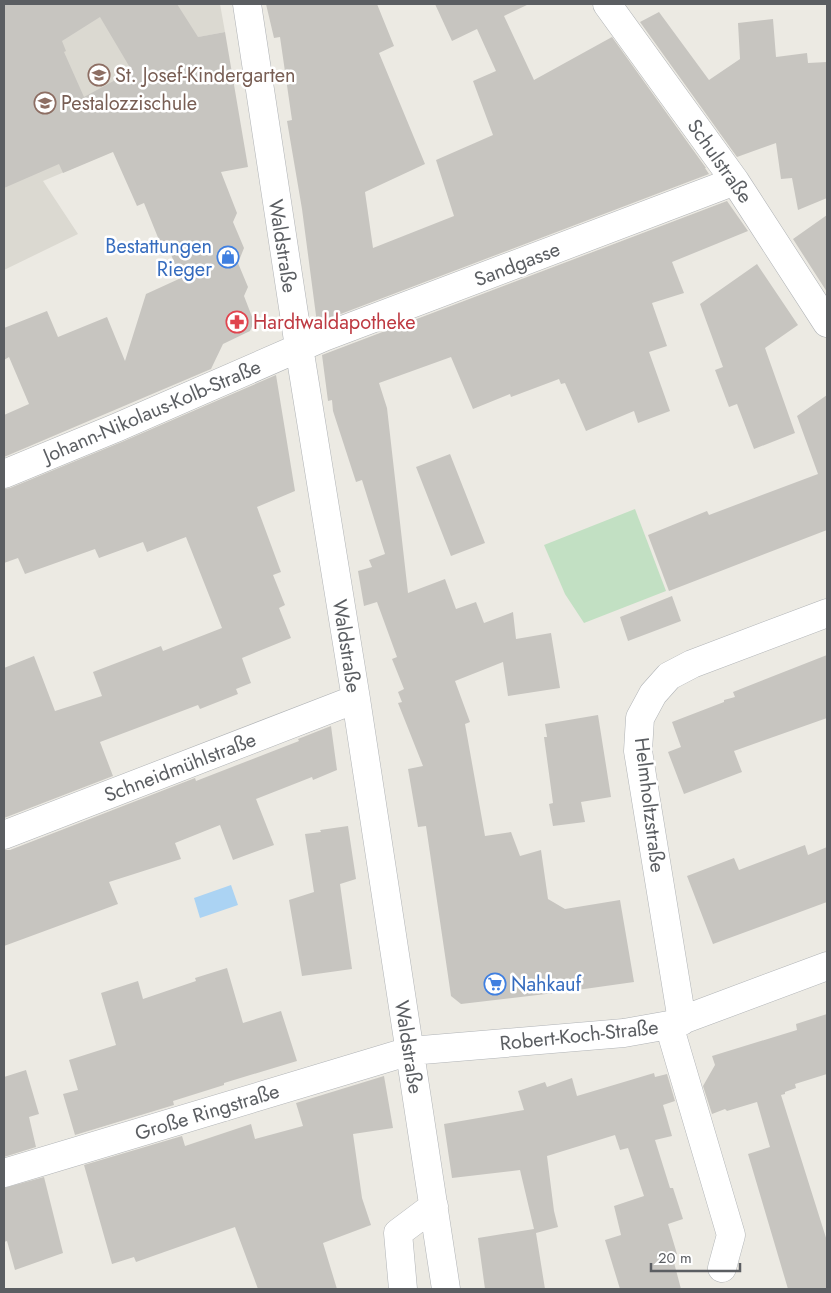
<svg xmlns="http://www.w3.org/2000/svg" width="831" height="1293" font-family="Jost,sans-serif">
  <rect width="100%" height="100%" fill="#eceae3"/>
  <path fill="#dbd9d1" d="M 4,4 L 220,4 L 225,32 L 188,39 L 117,79 L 132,111 L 128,145 L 43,181 L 78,234 L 4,270 Z"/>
  <path fill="#c2e0c3" d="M 635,509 L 666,591 L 584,623 L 565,594 L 544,545 Z"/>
  <path fill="#abd3f3" d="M 231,885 L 238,905 L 200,918 L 194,898 Z"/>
  <path fill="#c7c5c0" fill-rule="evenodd" d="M 4,4 L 177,4 L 198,37 L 225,32 L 248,167 L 221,172 L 237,213 L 233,222 L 244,248 L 238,263 L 248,287 L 244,296 L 254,322 L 250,331 L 223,344 L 211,369 L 4,457 L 4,415 L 29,404 L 9,357 L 4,360 L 4,328 L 47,311 L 58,337 L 107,317 L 125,361 L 146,294 L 181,278 L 166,243 L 159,240 L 144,203 L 137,206 L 113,152 L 63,173 L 59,164 L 4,188 ZM 100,17 L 132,71 L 84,97 L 64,52 L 66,51 L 62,41 Z
    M 266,4 L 377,4 L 394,46 L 379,53 L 425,164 L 365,192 L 373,248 L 454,216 L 436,160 L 493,135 L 473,81 L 496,71 L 477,29 L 452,41 L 435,4 L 529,4 L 504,16 L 534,80 L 612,37 L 706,168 L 705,168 L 709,174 L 317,323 L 302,209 L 287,121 L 292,120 L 280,37 L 274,38 Z
    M 659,12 L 709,80 L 740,59 L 738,23 L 773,19 L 776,57 L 807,53 L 808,63 L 827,62 L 827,198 L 798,210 L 792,178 L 781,179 L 776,143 L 737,157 L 640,22 Z
    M 727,201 L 748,231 L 672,262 L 684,293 L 652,303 L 667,346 L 649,352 L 670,411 L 638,423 L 634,411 L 586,431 L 565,383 L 561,384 L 559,379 L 511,397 L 510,394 L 473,409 L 451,357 L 379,383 L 387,408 L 408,593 L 445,579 L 456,609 L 476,602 L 484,623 L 513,612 L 516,639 L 551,633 L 560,688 L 508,696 L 503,662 L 455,681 L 470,722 L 465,724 L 485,836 L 511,832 L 520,856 L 541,850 L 548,899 L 565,909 L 620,900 L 634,982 L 563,992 L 461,1004 L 451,996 L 426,826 L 418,827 L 408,769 L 423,766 L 398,703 L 402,702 L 398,692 L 404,689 L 392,659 L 397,657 L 377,602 L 364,606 L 358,571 L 372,567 L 369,560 L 385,554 L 362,480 L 356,482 L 333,411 L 332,400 L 328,401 L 322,355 Z
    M 827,215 L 827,292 L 793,239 Z
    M 757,264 L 798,325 L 765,348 L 795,433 L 754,449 L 737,404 L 729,407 L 715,370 L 723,367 L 700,304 Z
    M 276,375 L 295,491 L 257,507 L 281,572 L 273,575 L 285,605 L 279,608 L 291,638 L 242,658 L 251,683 L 236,689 L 238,694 L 200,709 L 198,705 L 100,742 L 113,776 L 4,818 L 4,668 L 34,656 L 55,711 L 102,696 L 93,672 L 161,646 L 163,651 L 222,628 L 186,537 L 147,552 L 143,542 L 99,558 L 95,549 L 25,574 L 18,558 L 4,563 L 4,489 L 10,488 L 124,441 Z
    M 827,395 L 827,530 L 669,591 L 648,535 L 707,511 L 709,515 L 818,474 L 797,416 Z
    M 450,454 L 485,543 L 451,556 L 416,467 Z
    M 672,596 L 681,621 L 628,641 L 620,617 Z
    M 827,655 L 827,718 L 734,751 L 742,772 L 684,794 L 668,752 L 681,747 L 672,722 L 724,702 L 724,700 L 735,697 L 733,692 Z
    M 598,715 L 611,797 L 581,802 L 585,822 L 553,826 L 549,804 L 553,803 L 544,737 L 547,737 L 545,724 Z
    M 331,726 L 337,770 L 313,780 L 312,777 L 256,799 L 274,845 L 233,860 L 220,825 L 175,843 L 181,859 L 109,882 L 118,904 L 4,946 L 4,850 L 10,850 L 195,778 L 196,781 L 299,741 L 298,739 Z
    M 348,826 L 356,879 L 340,884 L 352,969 L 302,976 L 289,900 L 314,892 L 305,834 L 321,832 L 320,830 Z
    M 805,845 L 808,855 L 827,847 L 827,902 L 713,944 L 687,876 L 734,858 L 739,870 Z
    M 227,968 L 243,1023 L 281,1011 L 297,1061 L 224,1083 L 224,1085 L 173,1101 L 174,1105 L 75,1135 L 63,1094 L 78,1090 L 69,1060 L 116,1045 L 101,993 L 138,981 L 143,999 L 196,981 L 195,978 Z
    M 827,1014 L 827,1074 L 795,1084 L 796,1088 L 785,1092 L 785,1094 L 781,1095 L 827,1241 L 827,1289 L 788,1289 L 748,1154 L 770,1147 L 757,1102 L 727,1111 L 725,1109 L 712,1114 L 703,1086 L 715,1065 L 712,1056 L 797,1030 L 796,1024 Z
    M 26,1070 L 39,1114 L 29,1117 L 36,1147 L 4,1157 L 4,1077 Z
    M 654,1073 L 655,1077 L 667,1074 L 675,1101 L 663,1105 L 672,1136 L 655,1140 L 670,1188 L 673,1188 L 683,1219 L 668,1224 L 677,1254 L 672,1255 L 681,1289 L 620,1289 L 605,1240 L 621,1235 L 614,1206 L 644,1196 L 628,1148 L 620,1150 L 615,1135 L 547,1156 L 554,1211 L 558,1227 L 536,1233 L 545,1289 L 485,1289 L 478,1238 L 534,1229 L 520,1170 L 452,1178 L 444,1124 L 524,1110 L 518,1091 L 545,1082 L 547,1087 L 572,1078 L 577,1096 Z
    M 384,1076 L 393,1128 L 353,1134 L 362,1198 L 371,1225 L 323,1243 L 337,1289 L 258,1289 L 235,1227 L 136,1262 L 134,1257 L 112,1264 L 84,1165 L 182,1136 L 185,1146 L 251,1124 L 255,1139 L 303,1126 L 296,1103 Z
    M 44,1177 L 63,1253 L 15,1270 L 7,1241 L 4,1242 L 4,1188 Z"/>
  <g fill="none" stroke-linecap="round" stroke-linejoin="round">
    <g stroke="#b0b3b6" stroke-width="29">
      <path id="street" d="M 247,4 L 299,347 L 356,699 L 446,1289
        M 607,4 L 735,181 L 827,323
        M 4,474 L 118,427 L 324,337 L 735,181
        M 4,835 L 356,699
        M 682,1021 L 638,751 L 640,718 L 653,694 L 669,676 L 692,664 L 827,613
        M 669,1025 L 731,1235 L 722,1268
        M 4,1173 L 410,1051 L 624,1033 L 669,1025 L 827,966
        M 403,1289 L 398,1233 L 434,1206"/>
    </g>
    <use href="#street" stroke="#fff" stroke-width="28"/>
  </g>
  <defs>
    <g id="school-ring" transform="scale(1.125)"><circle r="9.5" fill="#fff" stroke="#8d6e63" stroke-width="1.5"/><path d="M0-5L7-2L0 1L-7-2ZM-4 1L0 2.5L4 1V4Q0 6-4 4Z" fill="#8d6e63"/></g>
    <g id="shop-ring" transform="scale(1.125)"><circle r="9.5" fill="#fff" stroke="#3f7fe0" stroke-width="1.5"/><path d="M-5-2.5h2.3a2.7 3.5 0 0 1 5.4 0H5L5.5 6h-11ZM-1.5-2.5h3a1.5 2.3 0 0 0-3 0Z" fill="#3f7fe0"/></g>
    <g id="pharmacy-ring" transform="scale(1.125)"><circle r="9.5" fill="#fff" stroke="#e0444e" stroke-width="1.5"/><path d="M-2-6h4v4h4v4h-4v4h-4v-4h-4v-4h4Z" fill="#e0444e"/></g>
    <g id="supermarket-ring" transform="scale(1.125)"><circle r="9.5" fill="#fff" stroke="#3f7fe0" stroke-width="1.5"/><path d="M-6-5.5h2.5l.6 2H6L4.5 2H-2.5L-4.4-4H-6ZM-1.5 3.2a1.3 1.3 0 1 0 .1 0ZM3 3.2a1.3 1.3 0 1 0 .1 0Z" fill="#3f7fe0"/></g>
  </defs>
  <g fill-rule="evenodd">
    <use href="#school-ring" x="99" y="75"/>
    <use href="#school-ring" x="45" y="103"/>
    <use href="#shop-ring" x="228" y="257"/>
    <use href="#pharmacy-ring" x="237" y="322"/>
    <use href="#supermarket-ring" x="495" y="984"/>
  </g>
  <g text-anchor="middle" stroke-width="5" stroke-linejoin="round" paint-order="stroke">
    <g font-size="20" fill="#785e54" stroke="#fff" text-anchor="start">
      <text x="115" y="82">St. Josef-Kindergarten</text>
      <text x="61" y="110">Pestalozzischule</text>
    </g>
    <g font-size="20" fill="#5b5e62" stroke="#fff">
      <text transform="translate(720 161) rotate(55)" y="7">Schulstraße</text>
      <text transform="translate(283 246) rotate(81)" y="7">Waldstraße</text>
      <text transform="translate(517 264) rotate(-21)" y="7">Sandgasse</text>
      <text transform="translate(152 411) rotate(-23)" y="7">Johann-Nikolaus-Kolb-Straße</text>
      <text transform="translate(347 646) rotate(81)" y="7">Waldstraße</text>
      <text transform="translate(180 767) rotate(-21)" y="7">Schneidmühlstraße</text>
      <text transform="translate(650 805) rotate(83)" y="7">Helmholtzstraße</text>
      <text transform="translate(579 1035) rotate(-6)" y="7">Robert-Koch-Straße</text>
      <text transform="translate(409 1047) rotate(81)" y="7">Waldstraße</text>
      <text transform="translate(207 1112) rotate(-17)" y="7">Große Ringstraße</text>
    </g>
    <g font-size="20" fill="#366cbe" stroke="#fff" text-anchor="end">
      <text x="212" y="253">Bestattungen<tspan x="212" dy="23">Rieger</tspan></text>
      <text x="511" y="991" text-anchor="start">Nahkauf</text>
    </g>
    <g font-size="20" fill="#be3a42" stroke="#fff" text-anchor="start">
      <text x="253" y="329">Hardtwaldapotheke</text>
    </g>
  </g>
  <rect width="831" height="1293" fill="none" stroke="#5b5e62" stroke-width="10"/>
  <path d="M651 1263v8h89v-8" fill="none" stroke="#5b5e62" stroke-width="2.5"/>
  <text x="658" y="1263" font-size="15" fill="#5b5e62" stroke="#ffffff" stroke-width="4" paint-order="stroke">20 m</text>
</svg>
